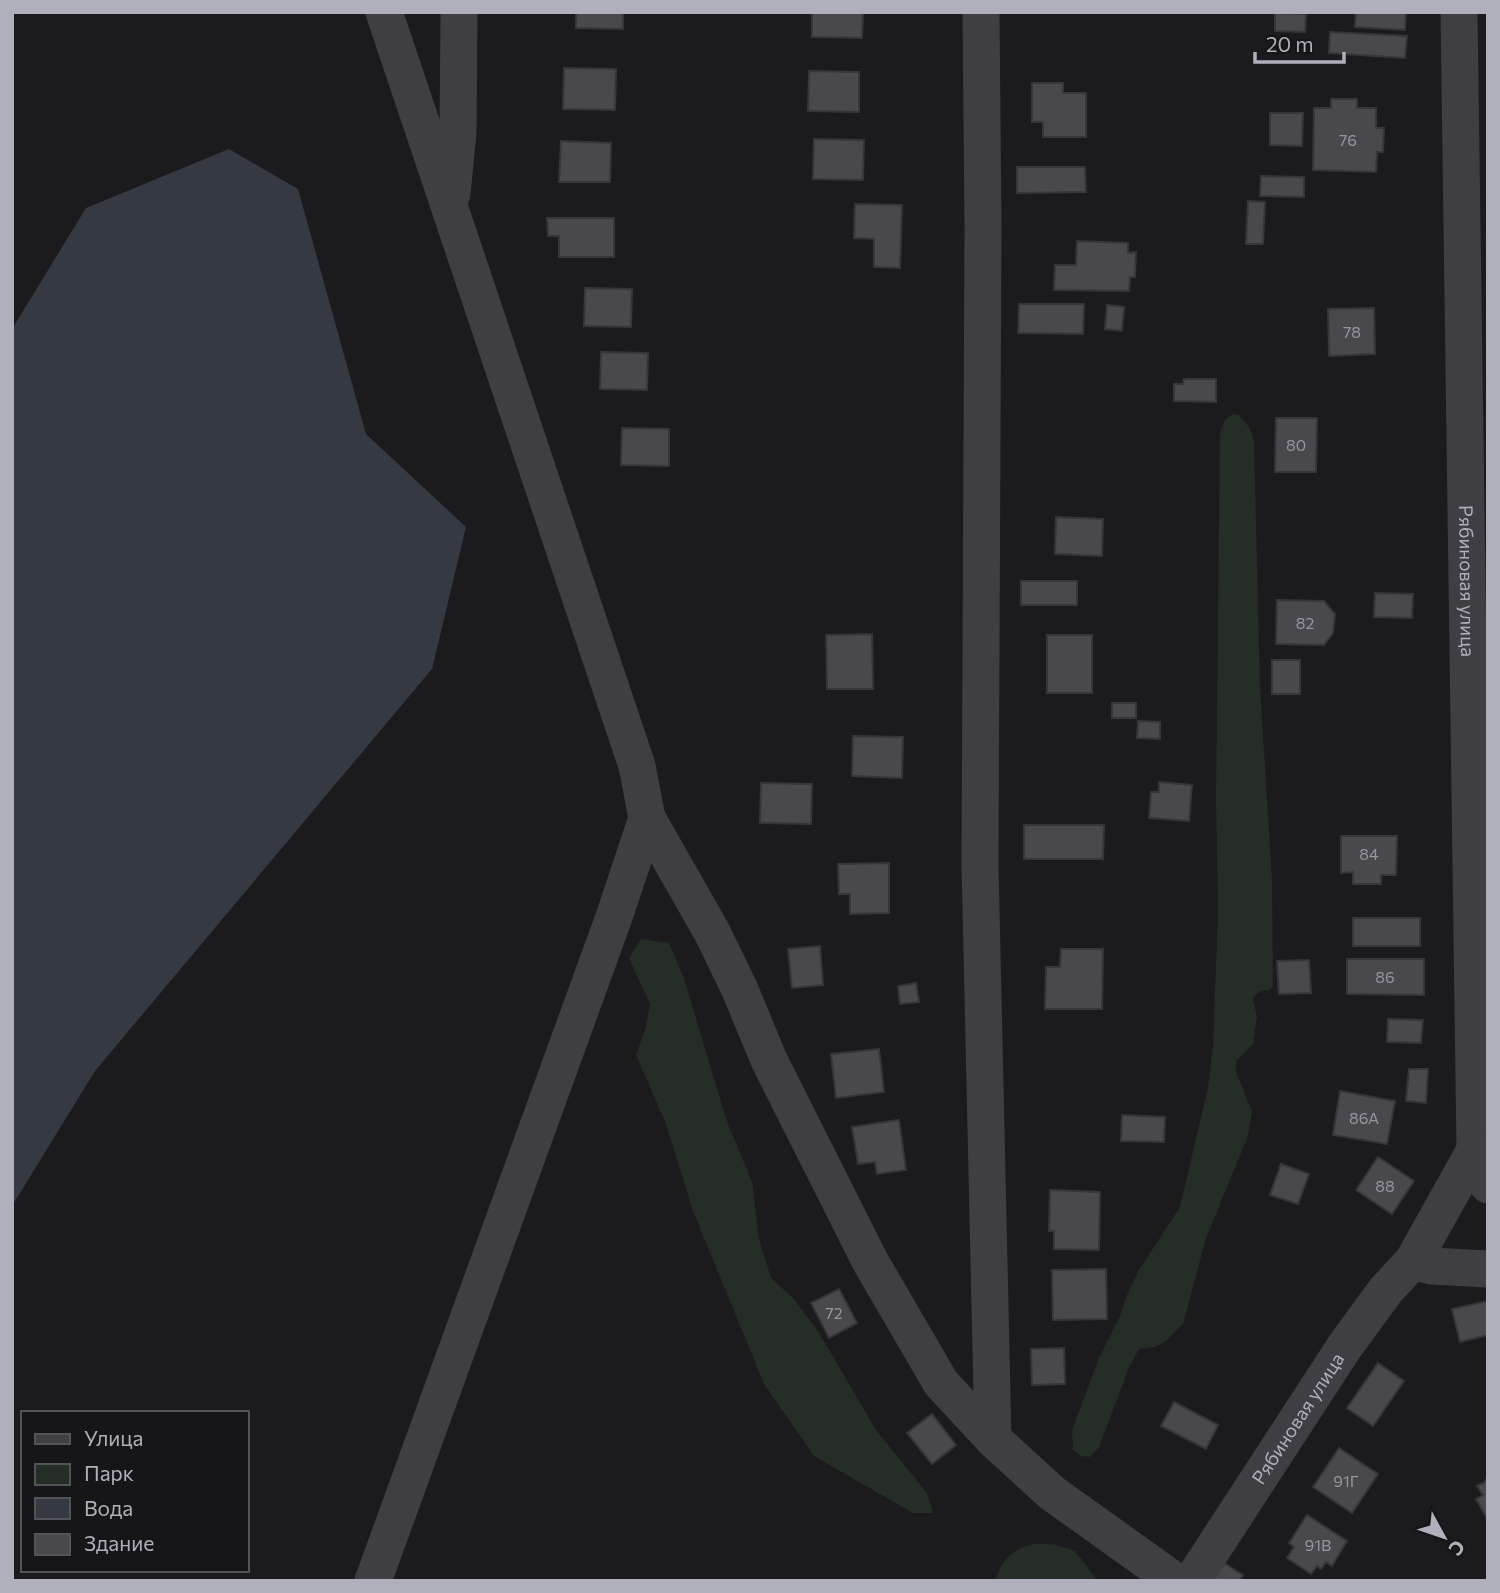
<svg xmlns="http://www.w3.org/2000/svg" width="1500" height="1593" font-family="Commissioner,sans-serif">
  <rect width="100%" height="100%" fill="#1b1b1d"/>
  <path fill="#252d27" d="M 1233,414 L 1239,415 L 1249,427 L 1254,440 L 1260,687 L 1272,880 L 1273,986 L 1268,991 L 1263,990 L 1255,995 L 1253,1000 L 1257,1017 L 1253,1044 L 1236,1061 L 1236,1072 L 1252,1111 L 1248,1136 L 1206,1238 L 1183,1324 L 1166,1341 L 1155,1347 L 1139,1349 L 1129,1368 L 1099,1447 L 1090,1457 L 1081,1456 L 1073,1450 L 1072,1430 L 1099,1358 L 1120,1316 L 1127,1295 L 1139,1270 L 1180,1207 L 1208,1087 L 1213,1046 L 1218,913 L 1216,799 L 1220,432 L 1225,420 Z
    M 641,939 L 669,943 L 684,978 L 726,1119 L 752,1182 L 759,1239 L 771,1278 L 793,1298 L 818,1331 L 876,1430 L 927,1493 L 933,1513 L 913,1513 L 814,1456 L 764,1384 L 693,1211 L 666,1124 L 636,1055 L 645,1030 L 650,1004 L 629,958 Z
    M 1053,1544 L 1075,1551 L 1098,1581 L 996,1581 C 997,1565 1014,1548 1030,1545 C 1037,1543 1046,1545 1053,1544 Z"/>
  <path fill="#343942" d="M 229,149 L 298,189 L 366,434 L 466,527 L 432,669 L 95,1071 L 12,1206 L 12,329 L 86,208 Z"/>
  <path fill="#49484d" stroke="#363539" stroke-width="2" d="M 576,12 L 623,12 L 623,29 L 576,28 Z
    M 812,12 L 863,12 L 862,38 L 812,37 Z
    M 1356,12 L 1406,12 L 1405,30 L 1355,27 Z
    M 1275,13 L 1306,14 L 1305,32 L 1275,31 Z
    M 1330,32 L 1407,36 L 1405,58 L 1329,53 Z
    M 564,68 L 616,69 L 615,110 L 563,109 Z
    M 809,71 L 859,72 L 859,112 L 808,111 Z
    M 1032,83 L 1063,83 L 1063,93 L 1086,93 L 1086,137 L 1043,137 L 1043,122 L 1032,122 Z
    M 1331,99 L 1357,99 L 1357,108 L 1376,108 L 1376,128 L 1384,128 L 1383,152 L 1377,152 L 1376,172 L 1313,170 L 1314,108 L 1331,108 Z
    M 1270,113 L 1303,113 L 1302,146 L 1270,145 Z
    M 814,139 L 864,140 L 863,180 L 813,179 Z
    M 561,141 L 611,143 L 610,182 L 559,182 Z
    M 1017,167 L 1085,167 L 1086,192 L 1017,193 Z
    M 1261,176 L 1304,177 L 1304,197 L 1260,196 Z
    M 1248,201 L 1265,202 L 1263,244 L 1246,244 Z
    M 855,204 L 902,205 L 900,268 L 874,267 L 874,239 L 854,238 Z
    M 547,218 L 614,218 L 614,257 L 559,257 L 559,236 L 548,236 Z
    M 1077,241 L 1128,243 L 1128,253 L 1136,252 L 1135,277 L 1130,277 L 1129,291 L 1054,290 L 1055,265 L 1076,265 Z
    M 585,288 L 632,289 L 631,327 L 584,326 Z
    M 1019,304 L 1084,304 L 1083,334 L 1018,333 Z
    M 1107,305 L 1124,307 L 1122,331 L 1105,329 Z
    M 1374,308 L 1375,354 L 1329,356 L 1328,309 Z
    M 601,352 L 648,353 L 647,390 L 600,389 Z
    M 1184,379 L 1216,379 L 1216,402 L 1174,401 L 1174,384 L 1183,384 Z
    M 1276,418 L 1317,418 L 1316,472 L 1275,472 Z
    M 622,428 L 669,429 L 669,466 L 621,465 Z
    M 1056,517 L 1103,519 L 1102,556 L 1055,554 Z
    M 1021,581 L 1077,581 L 1077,605 L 1021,605 Z
    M 1375,593 L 1413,594 L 1412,618 L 1374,617 Z
    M 1277,600 L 1324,601 L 1335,614 L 1333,633 L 1324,645 L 1276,644 Z
    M 872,634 L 873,689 L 827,689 L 826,635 Z
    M 1047,635 L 1092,635 L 1092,693 L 1047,693 Z
    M 1272,660 L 1300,660 L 1300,694 L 1272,694 Z
    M 1112,703 L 1136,703 L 1136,718 L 1112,718 Z
    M 1138,721 L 1160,722 L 1160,739 L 1137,738 Z
    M 853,736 L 903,737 L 902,778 L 852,776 Z
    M 1159,782 L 1192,785 L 1189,821 L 1149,818 L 1151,792 L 1159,792 Z
    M 761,783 L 812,784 L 811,824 L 760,823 Z
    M 1024,825 L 1104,825 L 1103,859 L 1024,859 Z
    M 1341,836 L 1397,836 L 1396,875 L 1381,875 L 1381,884 L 1353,884 L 1353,872 L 1341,873 Z
    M 889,863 L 889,913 L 850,914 L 850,894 L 839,894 L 838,864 Z
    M 1353,918 L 1420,918 L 1420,946 L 1353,946 Z
    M 820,946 L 823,985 L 792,988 L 788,949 Z
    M 1061,949 L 1103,949 L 1102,1009 L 1045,1009 L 1046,967 L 1060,967 Z
    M 1347,959 L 1424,959 L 1424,995 L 1347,994 Z
    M 1309,960 L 1311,993 L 1279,994 L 1277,961 Z
    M 916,983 L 919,1002 L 900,1004 L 898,986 Z
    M 1388,1019 L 1423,1020 L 1421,1043 L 1387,1042 Z
    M 879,1049 L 884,1092 L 836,1098 L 831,1054 Z
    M 1409,1069 L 1428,1069 L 1426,1103 L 1406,1101 Z
    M 1340,1091 L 1395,1101 L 1387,1144 L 1333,1135 Z
    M 1122,1115 L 1165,1117 L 1164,1142 L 1121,1141 Z
    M 899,1120 L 906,1170 L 877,1174 L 875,1162 L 858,1164 L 852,1127 Z
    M 1378,1157 L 1414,1181 L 1392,1214 L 1356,1190 Z
    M 1281,1164 L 1309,1174 L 1298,1204 L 1270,1195 Z
    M 1050,1190 L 1100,1192 L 1099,1250 L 1054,1249 L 1054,1231 L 1049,1231 Z
    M 1106,1269 L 1107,1319 L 1053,1320 L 1052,1270 Z
    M 839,1289 L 857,1323 L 829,1338 L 811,1303 Z
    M 1488,1301 L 1488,1335 L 1460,1342 L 1452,1309 Z
    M 1064,1348 L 1065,1384 L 1032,1385 L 1031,1349 Z
    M 1378,1363 L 1404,1381 L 1373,1426 L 1347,1408 Z
    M 1174,1402 L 1218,1425 L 1206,1449 L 1161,1426 Z
    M 932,1414 L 956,1445 L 932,1464 L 907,1433 Z
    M 1339,1448 L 1378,1474 L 1352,1513 L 1313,1487 Z
    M 1488,1474 L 1488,1520 L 1476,1499 L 1483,1495 L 1477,1486 L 1485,1482 Z
    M 1307,1515 L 1347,1541 L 1332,1566 L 1326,1562 L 1321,1569 L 1317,1566 L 1311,1574 L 1287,1558 L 1294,1547 L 1289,1543 Z
    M 1224,1563 L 1243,1575 L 1239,1581 L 1213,1581 Z"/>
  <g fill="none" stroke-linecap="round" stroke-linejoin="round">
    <g stroke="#3e3e43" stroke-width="37">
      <path d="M 981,12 L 983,227 L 980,864 L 993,1439"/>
      <path id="s1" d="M 1459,12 L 1475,1150"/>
      <path d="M 452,194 L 458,132 L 459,12"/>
      <path d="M 647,818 L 713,934 L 740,990 L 769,1060 L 870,1261 L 941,1383 L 993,1439 L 1052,1493 L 1175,1581"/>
      <path d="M 1488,1185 L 1475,1150 L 1413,1261 L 1432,1266 L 1488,1269"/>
      <path d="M 373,1581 L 614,917 L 647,818 L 637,766 L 384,12"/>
      <path id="s2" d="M 1192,1581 L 1345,1346 L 1386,1290 L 1413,1261"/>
    </g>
  </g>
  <g text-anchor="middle" stroke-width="6" stroke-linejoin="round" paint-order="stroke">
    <g font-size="16" fill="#9696a0">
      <text x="1348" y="146">76</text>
      <text x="1352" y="338">78</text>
      <text x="1296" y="451">80</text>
      <text x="1305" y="629">82</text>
      <text x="1369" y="860">84</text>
      <text x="1385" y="983">86</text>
      <text x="1364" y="1124">86А</text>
      <text x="1385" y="1192">88</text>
      <text x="834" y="1319">72</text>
      <text x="1346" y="1487">91Г</text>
      <text x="1318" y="1551">91В</text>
    </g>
    <g font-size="19" fill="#afb0bb" stroke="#161618">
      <text dy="7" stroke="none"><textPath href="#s1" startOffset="569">Рябиновая улица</textPath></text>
      <text dy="7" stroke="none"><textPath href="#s2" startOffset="194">Рябиновая улица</textPath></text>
    </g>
  </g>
  <rect width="1500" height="1593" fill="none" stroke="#afb0bb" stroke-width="28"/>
  <rect x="21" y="1411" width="228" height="161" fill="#161618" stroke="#535459" stroke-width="2"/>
  <rect x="35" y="1434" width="35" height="10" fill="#3e3e43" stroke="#535459" stroke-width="2"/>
  <text x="84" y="1446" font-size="21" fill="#afb0bb">Улица</text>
  <rect x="35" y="1464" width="35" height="21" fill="#252d27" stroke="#535459" stroke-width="2"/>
  <text x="84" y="1481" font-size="21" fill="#afb0bb">Парк</text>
  <rect x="35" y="1498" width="35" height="21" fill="#343942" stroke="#535459" stroke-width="2"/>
  <text x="84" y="1516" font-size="21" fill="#afb0bb">Вода</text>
  <rect x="35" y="1534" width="35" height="21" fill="#49484d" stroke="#535459" stroke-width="2"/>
  <text x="84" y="1551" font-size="21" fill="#afb0bb">Здание</text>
  <g transform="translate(1444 1537) rotate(130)" stroke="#161618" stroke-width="5" paint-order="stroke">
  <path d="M0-5L12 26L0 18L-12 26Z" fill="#afb0bb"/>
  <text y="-10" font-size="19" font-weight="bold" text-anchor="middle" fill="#afb0bb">С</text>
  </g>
  <path d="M1255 52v10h89v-10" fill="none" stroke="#afb0bb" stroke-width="3.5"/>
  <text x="1266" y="52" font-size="21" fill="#afb0bb" stroke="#161618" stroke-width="5" paint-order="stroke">20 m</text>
</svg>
